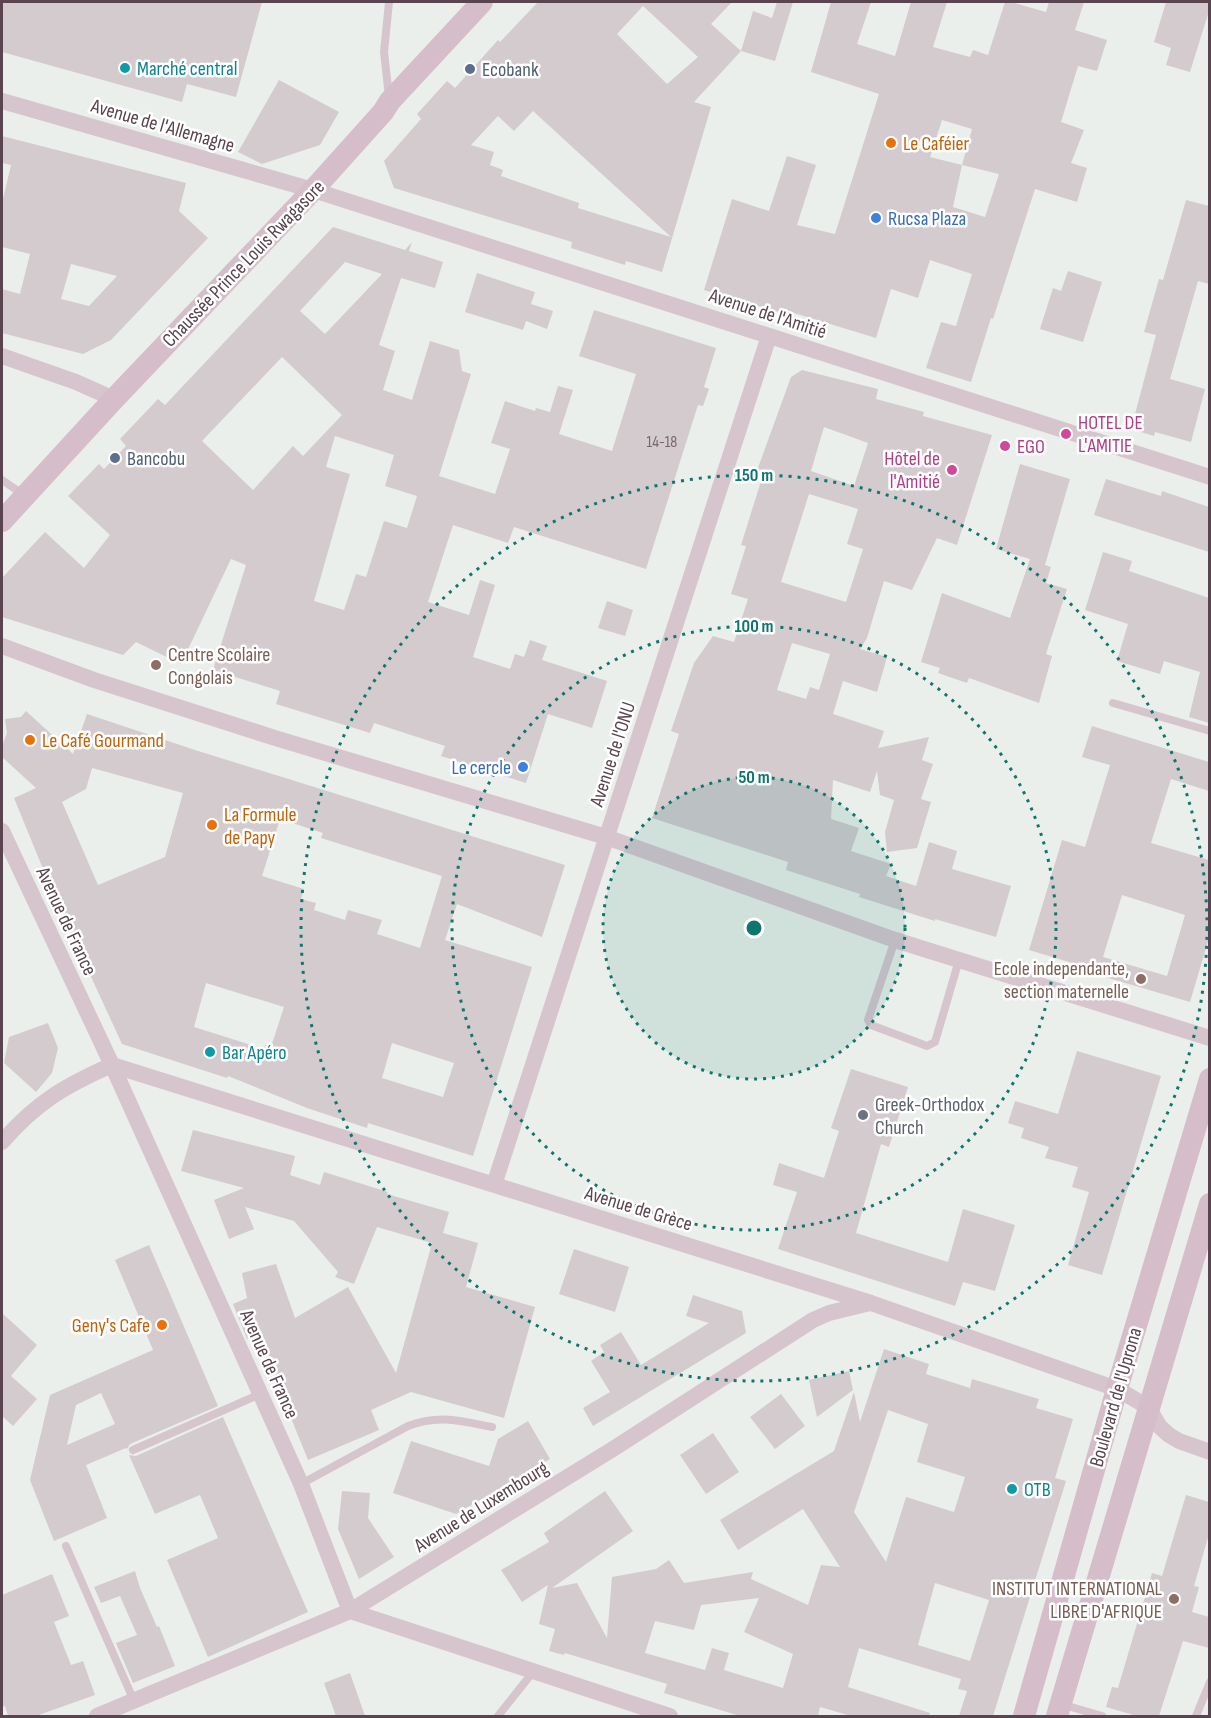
<svg xmlns="http://www.w3.org/2000/svg" width="1211" height="1718" font-family="'Sofia Sans Condensed',sans-serif">
  <rect width="100%" height="100%" fill="#ebefeb"/>
  <path fill="#d3cbce" fill-rule="evenodd" d="M 2,2 L 262,2 L 236,97 L 187,84 L 182,102 L 2,52 Z
    M 538,2 L 732,2 L 711,24 L 741,51 L 694,102 L 711,107 L 662,272 L 626,261 L 625,265 L 571,248 L 572,242 L 394,188 L 384,161 L 421,119 L 417,114 L 447,81 L 455,88 L 498,40 L 500,42 ZM 643,6 L 698,57 L 667,84 L 617,34 ZM 533,111 L 593,166 L 671,237 L 578,208 L 579,203 L 501,176 L 503,170 L 490,165 L 494,152 L 471,145 L 498,116 L 514,131 Z
    M 777,2 L 793,2 L 775,61 L 741,51 L 753,11 L 772,18 Z
    M 831,2 L 871,2 L 857,44 L 895,56 L 911,2 L 947,2 L 933,47 L 970,57 L 973,50 L 988,55 L 1005,2 L 1011,2 L 1046,12 L 1049,2 L 1084,2 L 1075,30 L 1107,40 L 1097,71 L 1078,66 L 1061,122 L 1084,130 L 1071,163 L 1087,168 L 1077,202 L 1035,189 L 993,319 L 991,318 L 971,382 L 926,368 L 941,322 L 956,326 L 972,274 L 930,260 L 918,298 L 891,289 L 876,338 L 794,313 L 792,316 L 704,290 L 732,199 L 769,211 L 787,156 L 816,165 L 797,225 L 835,234 L 879,94 L 811,72 ZM 942,120 L 972,129 L 962,165 L 930,157 ZM 962,165 L 999,174 L 985,217 L 953,207 Z
    M 1166,2 L 1209,2 L 1209,11 L 1190,72 L 1166,65 L 1171,48 L 1154,42 Z
    M 279,80 L 339,112 L 320,145 L 262,164 L 238,152 Z
    M 2,136 L 186,183 L 179,211 L 208,238 L 111,340 L 83,354 L 2,333 L 2,289 L 20,294 L 30,254 L 2,247 L 2,203 L 11,165 L 2,163 ZM 71,264 L 117,276 L 89,306 L 61,299 Z
    M 1186,200 L 1209,206 L 1209,284 L 1198,281 L 1170,379 L 1205,389 L 1191,442 L 1155,432 L 1154,436 L 1131,429 L 1156,335 L 1144,332 L 1159,279 L 1163,280 Z
    M 333,227 L 405,250 L 412,242 L 409,251 L 443,262 L 435,288 L 401,278 L 379,345 L 395,351 L 383,390 L 412,400 L 430,341 L 459,350 L 462,371 L 471,374 L 439,476 L 495,494 L 510,449 L 491,443 L 505,401 L 535,411 L 536,408 L 550,412 L 558,386 L 573,390 L 559,434 L 612,451 L 636,374 L 579,356 L 594,310 L 716,348 L 704,387 L 709,389 L 703,406 L 698,405 L 646,569 L 514,527 L 508,543 L 453,525 L 428,602 L 469,615 L 480,580 L 495,585 L 473,657 L 510,669 L 515,654 L 524,657 L 530,640 L 547,646 L 542,660 L 607,681 L 592,728 L 548,714 L 526,783 L 441,756 L 445,746 L 374,723 L 370,733 L 276,704 L 280,691 L 213,670 L 246,565 L 231,559 L 181,664 L 136,642 L 123,655 L 2,617 L 2,578 L 45,532 L 84,568 L 110,535 L 68,496 L 99,464 L 104,469 L 126,446 L 120,439 L 158,399 L 165,405 ZM 345,262 L 382,274 L 325,334 L 300,311 ZM 282,357 L 342,415 L 303,456 L 293,446 L 253,490 L 202,441 ZM 335,436 L 394,455 L 385,486 L 417,496 L 407,528 L 384,521 L 366,577 L 356,574 L 344,610 L 314,601 L 350,474 L 326,467 Z
    M 1068,271 L 1102,282 L 1083,342 L 1040,329 L 1053,288 L 1061,291 Z
    M 477,273 L 535,292 L 531,304 L 553,311 L 547,329 L 526,321 L 523,330 L 465,312 Z
    M 802,370 L 878,389 L 876,399 L 924,412 L 923,416 L 992,435 L 957,545 L 937,538 L 912,590 L 884,581 L 867,638 L 860,649 L 887,657 L 877,692 L 843,681 L 833,714 L 884,731 L 878,748 L 929,737 L 922,760 L 933,764 L 921,799 L 931,802 L 917,848 L 887,852 L 885,832 L 894,800 L 880,795 L 877,771 L 870,792 L 833,780 L 831,819 L 859,828 L 851,851 L 891,864 L 886,876 L 916,886 L 929,842 L 957,851 L 952,869 L 1011,886 L 996,937 L 935,919 L 935,921 L 859,897 L 860,894 L 786,870 L 788,862 L 652,818 L 679,734 L 671,731 L 694,663 L 713,636 L 734,642 L 748,599 L 731,594 L 746,546 L 741,545 L 762,478 L 755,476 L 791,377 ZM 824,427 L 868,443 L 854,486 L 811,471 ZM 809,494 L 858,509 L 847,544 L 863,549 L 846,602 L 781,582 ZM 792,643 L 830,654 L 819,690 L 810,687 L 806,699 L 777,690 Z
    M 1020,464 L 1070,479 L 1045,565 L 1051,567 L 1046,583 L 1067,589 L 1046,654 L 1052,656 L 1039,703 L 969,678 L 967,683 L 938,673 L 940,668 L 921,662 L 942,593 L 1010,618 L 1030,559 L 996,549 Z
    M 1106,479 L 1161,496 L 1162,491 L 1209,507 L 1209,552 L 1094,515 Z
    M 1103,552 L 1132,561 L 1129,571 L 1209,598 L 1209,723 L 1189,717 L 1200,672 L 1164,661 L 1160,674 L 1117,661 L 1128,624 L 1085,610 Z
    M 607,601 L 633,610 L 625,636 L 598,628 Z
    M 26,711 L 73,754 L 87,714 L 195,750 L 565,865 L 542,937 L 457,904 L 445,940 L 532,967 L 473,1156 L 368,1123 L 367,1128 L 307,1108 L 228,1076 L 227,1078 L 122,1044 L 57,903 L 14,798 L 36,788 L 2,757 L 2,746 L 7,733 L 5,719 L 21,717 ZM 92,768 L 183,793 L 165,857 L 98,885 L 62,802 L 86,789 ZM 280,819 L 323,833 L 321,838 L 442,876 L 420,948 L 377,934 L 382,920 L 348,910 L 345,920 L 314,910 L 316,903 L 301,899 L 304,889 L 262,876 ZM 206,983 L 284,1007 L 271,1047 L 265,1045 L 264,1049 L 194,1027 ZM 392,1043 L 454,1063 L 443,1097 L 382,1078 Z
    M 1092,726 L 1209,762 L 1209,791 L 1171,779 L 1151,843 L 1209,860 L 1209,938 L 1190,1002 L 1081,970 L 1082,966 L 1029,950 L 1062,840 L 1085,847 L 1110,765 L 1082,757 ZM 1122,895 L 1185,915 L 1167,976 L 1103,957 Z
    M 48,1023 L 58,1048 L 52,1073 L 36,1092 L 4,1063 L 9,1037 Z
    M 1077,1051 L 1161,1076 L 1102,1275 L 1068,1265 L 1089,1192 L 1072,1187 L 1078,1167 L 1045,1158 L 1049,1147 L 1021,1138 L 1024,1128 L 1008,1123 L 1015,1101 L 1058,1114 Z
    M 851,1069 L 908,1087 L 889,1147 L 881,1144 L 856,1233 L 948,1262 L 963,1209 L 1015,1225 L 995,1291 L 963,1282 L 955,1306 L 778,1249 L 797,1192 L 773,1185 L 779,1163 L 824,1178 L 839,1131 L 831,1128 Z
    M 193,1130 L 295,1156 L 290,1175 L 320,1185 L 324,1172 L 388,1192 L 387,1194 L 449,1212 L 443,1233 L 478,1243 L 466,1287 L 535,1307 L 504,1418 L 411,1392 L 371,1410 L 379,1430 L 308,1460 L 283,1398 L 281,1399 L 255,1336 L 247,1339 L 233,1304 L 247,1298 L 242,1273 L 276,1264 L 295,1318 L 348,1287 L 396,1373 L 432,1243 L 377,1227 L 354,1284 L 335,1277 L 338,1272 L 294,1221 L 245,1207 L 254,1229 L 229,1239 L 214,1200 L 244,1188 L 181,1171 Z
    M 149,1245 L 218,1406 L 130,1444 L 127,1449 L 126,1448 L 86,1465 L 107,1518 L 54,1541 L 30,1480 L 50,1395 L 153,1350 L 115,1260 ZM 101,1393 L 115,1424 L 67,1445 L 76,1405 Z
    M 574,1249 L 629,1267 L 615,1312 L 559,1294 Z
    M 693,1295 L 742,1311 L 746,1333 L 593,1426 L 583,1408 L 610,1392 L 591,1361 L 604,1352 L 600,1345 L 621,1332 L 641,1365 L 709,1323 L 686,1316 Z
    M 2,1313 L 37,1345 L 11,1376 L 37,1399 L 13,1426 L 2,1416 Z
    M 884,1349 L 929,1364 L 926,1374 L 970,1388 L 972,1379 L 1039,1399 L 1036,1408 L 1073,1419 L 1055,1478 L 1066,1481 L 993,1716 L 959,1716 L 967,1691 L 958,1689 L 961,1679 L 859,1648 L 848,1687 L 930,1713 L 929,1716 L 851,1716 L 820,1707 L 818,1716 L 740,1716 L 664,1693 L 667,1684 L 565,1653 L 564,1655 L 549,1651 L 555,1629 L 539,1624 L 548,1585 L 522,1602 L 501,1570 L 549,1542 L 544,1533 L 605,1491 L 633,1531 L 552,1588 L 577,1583 L 607,1638 L 612,1577 L 656,1569 L 669,1560 L 684,1583 L 753,1572 L 751,1579 L 808,1605 L 821,1565 L 840,1567 L 803,1509 L 738,1550 L 720,1520 L 834,1451 L 854,1392 L 860,1422 ZM 888,1410 L 928,1424 L 917,1462 L 965,1477 L 954,1512 L 906,1497 L 886,1562 L 854,1512 ZM 935,1583 L 989,1600 L 970,1661 L 918,1645 ZM 759,1598 L 744,1632 L 793,1654 L 783,1688 L 724,1670 L 729,1653 L 712,1648 L 705,1670 L 645,1653 L 655,1621 L 694,1630 L 701,1605 Z
    M 849,1371 L 853,1390 L 817,1417 L 809,1380 Z
    M 781,1394 L 805,1426 L 775,1449 L 750,1417 Z
    M 223,1417 L 308,1612 L 208,1657 L 167,1560 L 218,1538 L 200,1495 L 155,1514 L 129,1455 L 136,1456 Z
    M 528,1421 L 550,1459 L 456,1514 L 393,1493 L 411,1441 L 489,1466 L 498,1439 Z
    M 713,1433 L 739,1472 L 706,1494 L 680,1455 Z
    M 342,1491 L 370,1493 L 368,1518 L 394,1557 L 359,1579 L 338,1529 Z
    M 1186,1495 L 1209,1502 L 1209,1534 L 1194,1586 L 1199,1587 L 1192,1612 L 1209,1617 L 1209,1648 L 1183,1641 L 1159,1716 L 1137,1716 L 1106,1707 L 1112,1687 L 1118,1688 L 1152,1573 L 1162,1576 Z
    M 135,1571 L 140,1588 L 157,1627 L 159,1626 L 175,1666 L 133,1683 L 116,1643 L 137,1635 L 120,1596 L 101,1603 L 94,1587 Z
    M 52,1574 L 69,1616 L 54,1622 L 71,1665 L 83,1661 L 95,1695 L 36,1716 L 8,1716 L 5,1706 L 2,1707 L 2,1595 Z
    M 350,1673 L 365,1716 L 336,1716 L 324,1683 Z"/>
  <g fill="none" stroke-linecap="round" stroke-linejoin="round">
    <path stroke="#d7c5ce" stroke-width="8" d="M 389,2 L 384,52 L 389,97
      M 2,480 L 24,495
      M 1113,703 L 1210,731
      M 895,940 L 868,1020 L 871,1025 L 927,1046 L 935,1042 L 959,960
      M 133,1450 L 260,1394
      M 301,1484 L 408,1426 C 439,1414 461,1421 492,1427
      M 66,1546 L 134,1701
      M 1061,1704 L 1102,1716
      M 498,1716 L 533,1672
      M 1196,1716 L 1210,1682"/>
    <path stroke="#d7c5ce" stroke-width="16" d="M 2,101 L 313,190 L 1210,477
      M 2,356 L 76,382 L 114,399
      M 2,646 L 94,680 L 275,738 L 606,837 L 895,940 L 1210,1038
      M 2,831 L 112,1065 L 301,1484 L 350,1611 L 670,1716
      M 112,1065 L 871,1303 L 1117,1389 L 1148,1407 L 1160,1427 L 1169,1435 L 1179,1441 L 1210,1452
      M 2,1142 C 36,1103 64,1086 112,1065
      M 494,1185 C 585,901 679,619 769,336
      M 97,1716 L 350,1611 L 613,1449 L 813,1320 L 829,1313 L 870,1303"/>
    <path stroke="#d5bec9" stroke-width="22" d="M 2,521 L 114,399 L 313,190 L 383,112 L 390,101 L 482,2
      M 1024,1716 L 1117,1389 L 1210,1079
      M 1057,1716 L 1210,1204"/>
  </g>
  <circle cx="754" cy="928" r="151" fill="#0f766e" fill-opacity=".12"/>
  <g fill="none" stroke="#0f766e" stroke-width="3" stroke-dasharray="3 6">
    <circle cx="754" cy="928" r="151"/>
    <circle cx="754" cy="928" r="302"/>
    <circle cx="754" cy="928" r="453"/>
  </g>
  <g fill="#0f9aa8" stroke="#fff" stroke-width="2">
    <circle cx="125" cy="68" r="6"/>
    <circle cx="210" cy="1052" r="6"/>
    <circle cx="1012" cy="1489" r="6"/>
  </g>
  <g fill="#5c6f8a" stroke="#fff" stroke-width="2">
    <circle cx="470" cy="69" r="6"/>
    <circle cx="115" cy="458" r="6"/>
  </g>
  <g fill="#e8710a" stroke="#fff" stroke-width="2">
    <circle cx="891" cy="143" r="6"/>
    <circle cx="30" cy="740" r="6"/>
    <circle cx="212" cy="825" r="6"/>
    <circle cx="162" cy="1325" r="6"/>
  </g>
  <g fill="#3f7fe0" stroke="#fff" stroke-width="2">
    <circle cx="876" cy="218" r="6"/>
    <circle cx="523" cy="767" r="6"/>
  </g>
  <g fill="#d1479c" stroke="#fff" stroke-width="2">
    <circle cx="1066" cy="434" r="6"/>
    <circle cx="1005" cy="446" r="6"/>
    <circle cx="952" cy="470" r="6"/>
  </g>
  <g fill="#8d6e63" stroke="#fff" stroke-width="2">
    <circle cx="156" cy="665" r="6"/>
    <circle cx="1141" cy="979" r="6"/>
    <circle cx="1174" cy="1599" r="6"/>
  </g>
  <circle fill="#6b7280" stroke="#fff" stroke-width="2" cx="863" cy="1115" r="6"/>
  <g text-anchor="middle" stroke-width="5" stroke-linejoin="round" paint-order="stroke">
    <g font-size="16" fill="#78666f">
      <text x="662" y="447">14-18</text>
    </g>
    <g font-size="20" fill="#0d838f" stroke="#fff" text-anchor="start">
      <text x="137" y="75">Marché central</text>
      <text x="222" y="1059">Bar Apéro</text>
      <text x="1024" y="1496">OTB</text>
    </g>
    <g font-size="20" fill="#4e5e75" stroke="#fff" text-anchor="start">
      <text x="482" y="76">Ecobank</text>
      <text x="127" y="465">Bancobu</text>
    </g>
    <g font-size="20" fill="#59444f" stroke="#fff">
      <text transform="translate(163 125) rotate(16)" y="7">Avenue de l'Allemagne</text>
      <text transform="translate(243 263) rotate(-46)" y="7">Chaussée Prince Louis Rwagasore</text>
      <text transform="translate(768 313) rotate(18)" y="7">Avenue de l'Amitié</text>
      <text transform="translate(612 754) rotate(-72)" y="7">Avenue de l'ONU</text>
      <text transform="translate(67 921) rotate(65)" y="7">Avenue de France</text>
      <text transform="translate(639 1208) rotate(17)" y="7">Avenue de Grèce</text>
      <text transform="translate(270 1364) rotate(66)" y="7">Avenue de France</text>
      <text transform="translate(1115 1397) rotate(-74)" y="7">Boulevard de l'Uprona</text>
      <text transform="translate(481 1506) rotate(-32)" y="7">Avenue de Luxembourg</text>
    </g>
    <g font-size="20" fill="#c56008" stroke="#fff" text-anchor="start">
      <text x="903" y="150">Le Caféier</text>
      <text x="42" y="747">Le Café Gourmand</text>
      <text x="224" y="821">La Formule<tspan x="224" dy="23">de Papy</tspan></text>
      <text x="150" y="1332" text-anchor="end">Geny's Cafe</text>
    </g>
    <g font-size="20" fill="#366cbe" stroke="#fff" text-anchor="start">
      <text x="888" y="225">Rucsa Plaza</text>
      <text x="511" y="774" text-anchor="end">Le cercle</text>
    </g>
    <g font-size="20" fill="#b23c85" stroke="#fff" text-anchor="start">
      <text x="1078" y="429">HOTEL DE<tspan x="1078" dy="23">L'AMITIE</tspan></text>
      <text x="1017" y="453">EGO</text>
      <text x="940" y="465" text-anchor="end">Hôtel de<tspan x="940" dy="23">l'Amitié</tspan></text>
    </g>
    <g font-size="20" fill="#785e54" stroke="#fff" text-anchor="end">
      <text x="168" y="661" text-anchor="start">Centre Scolaire<tspan x="168" dy="23">Congolais</tspan></text>
      <text x="1129" y="975">Ecole independante,<tspan x="1129" dy="23">section maternelle</tspan></text>
      <text x="1162" y="1595">INSTITUT INTERNATIONAL<tspan x="1162" dy="23">LIBRE D'AFRIQUE</tspan></text>
    </g>
    <g font-size="20" fill="#5b616d" stroke="#fff" text-anchor="start">
      <text x="875" y="1111">Greek-Orthodox<tspan x="875" dy="23">Church</tspan></text>
    </g>
  </g>
  <circle cx="754" cy="928" r="9" fill="#0f766e" stroke="#fff" stroke-width="3"/>
  <g font-size="18" text-anchor="middle" font-weight="bold" fill="#0f766e" stroke="#fff" stroke-width="5" stroke-linejoin="round" paint-order="stroke">
    <text x="754" y="481">150 m</text>
    <text x="754" y="632">100 m</text>
    <text x="754" y="783">50 m</text>
  </g>
  <rect width="1211" height="1718" fill="none" stroke="#59444f" stroke-width="6"/>
</svg>
